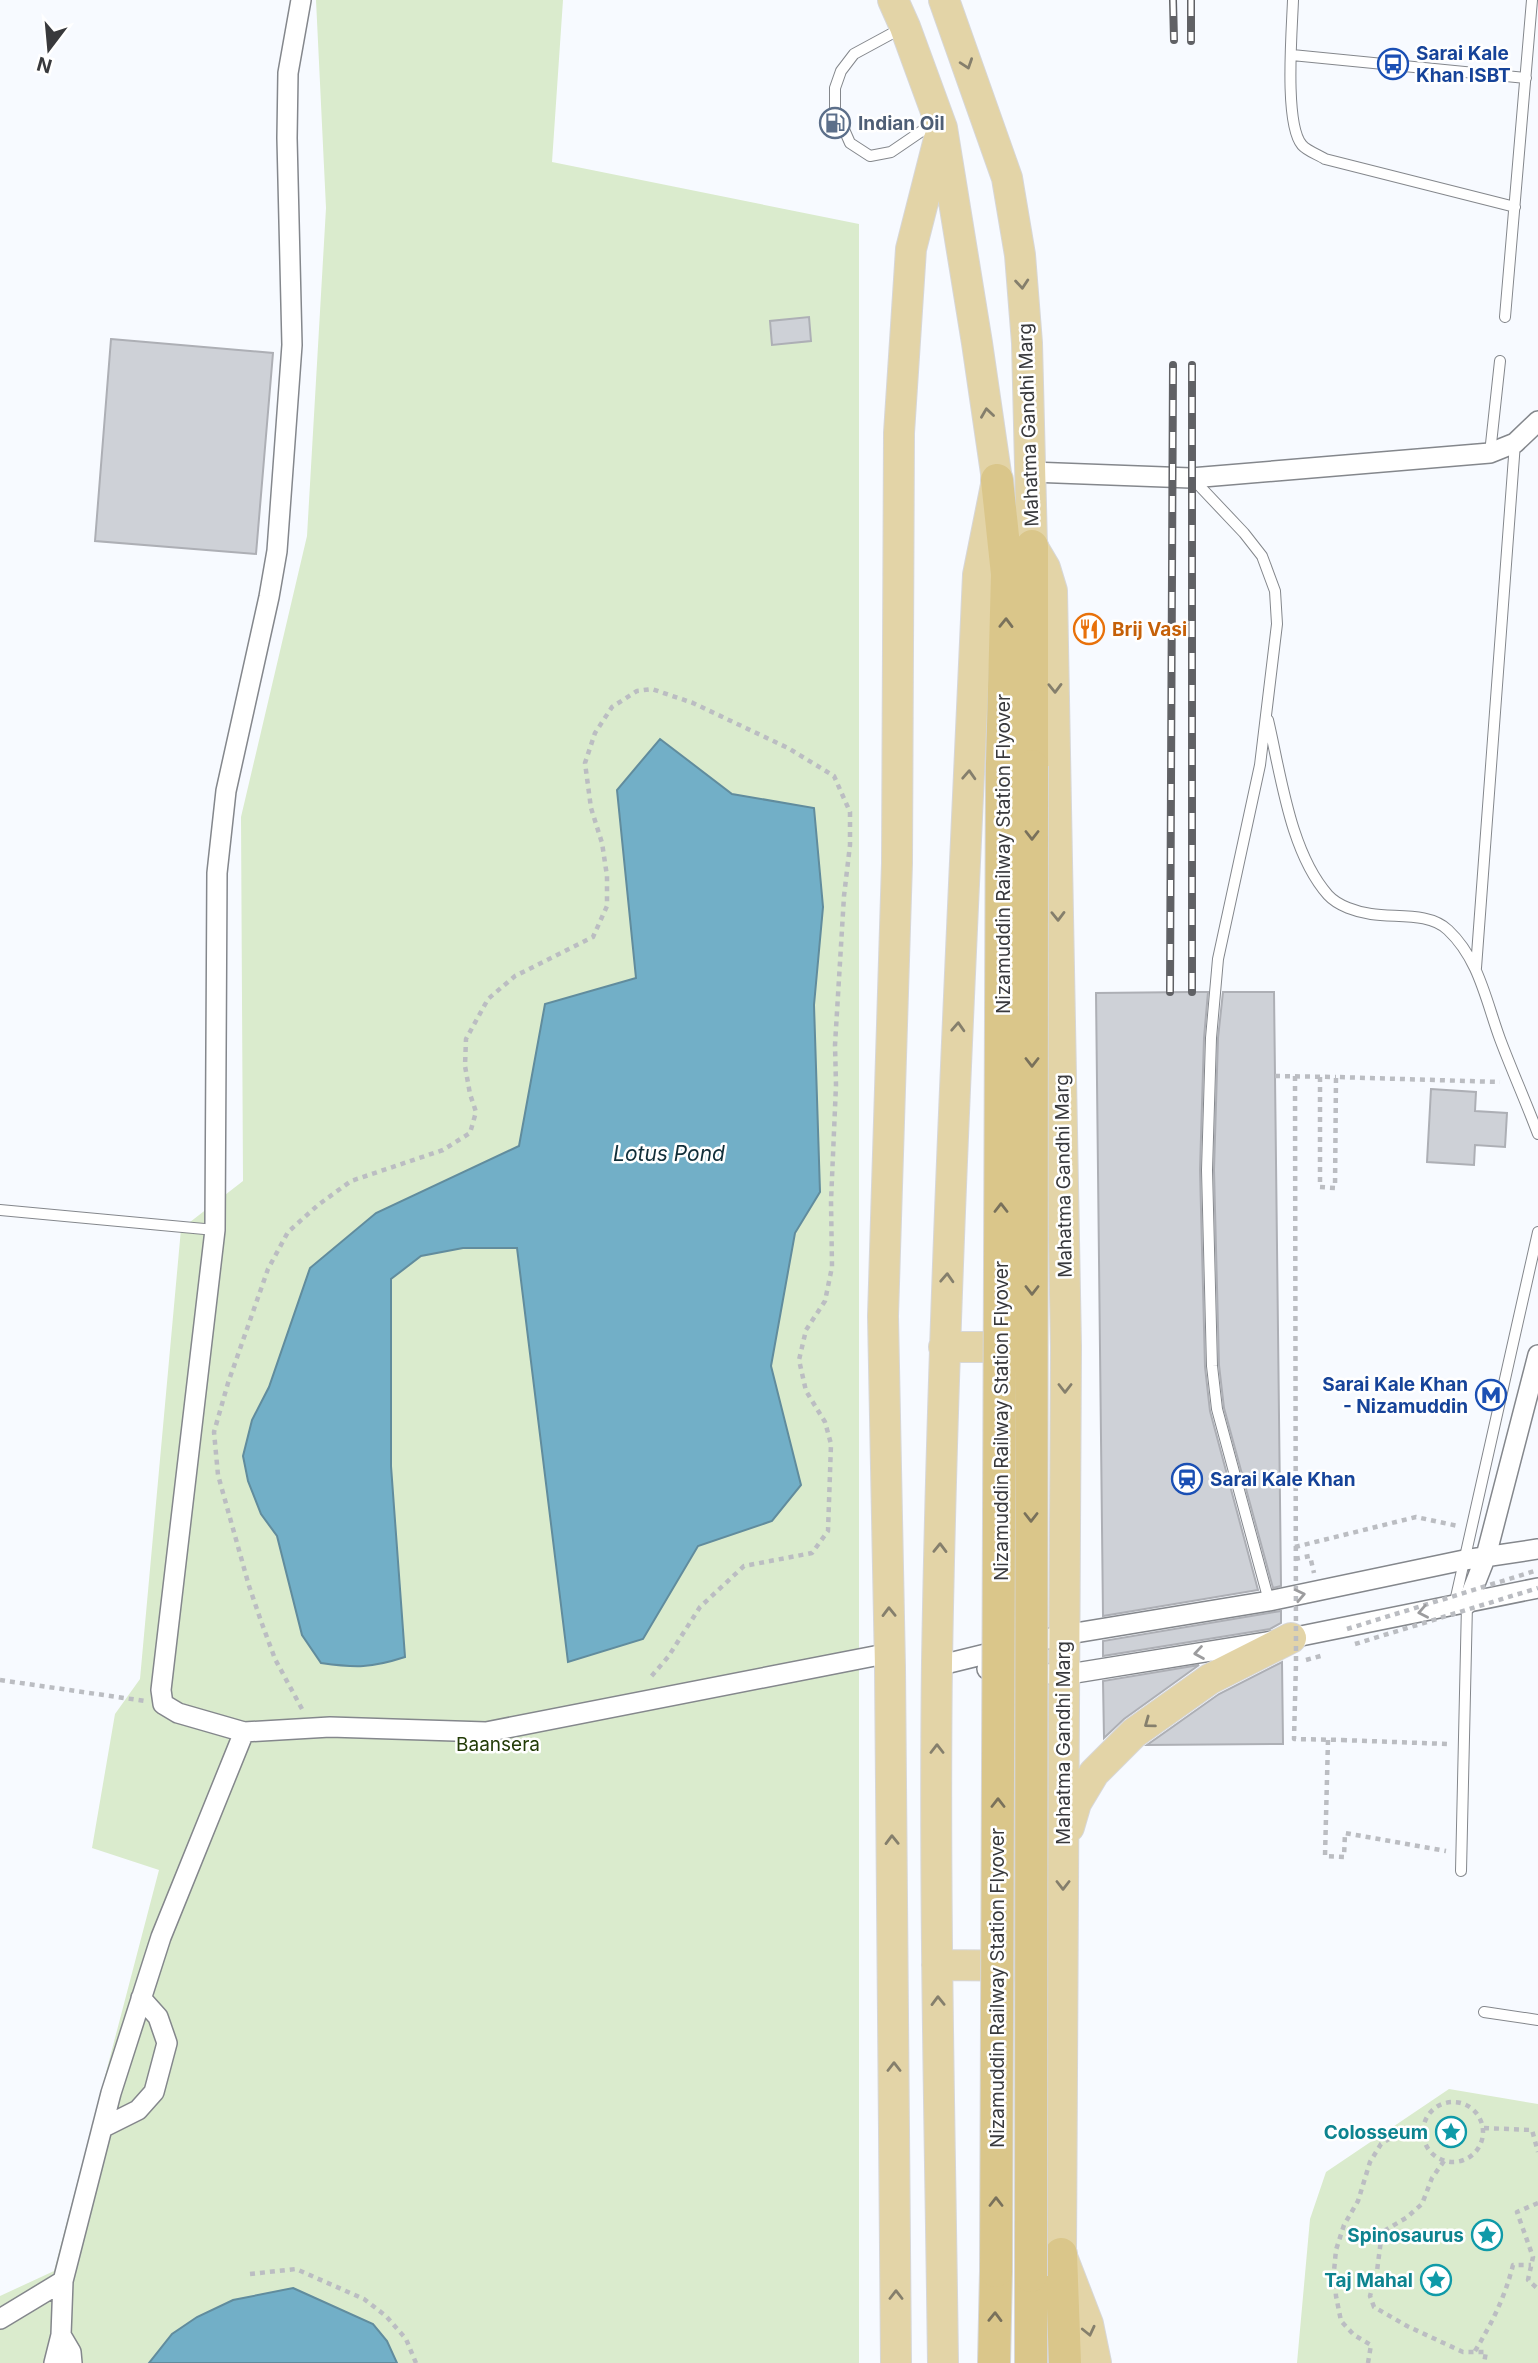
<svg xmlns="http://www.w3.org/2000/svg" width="1538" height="2363" font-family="Inter,sans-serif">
  <rect width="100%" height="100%" fill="#f7faff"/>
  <path fill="#daebcd" d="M 316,0 L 563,0 L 552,162 L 859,224 L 859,2363 L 0,2363 L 0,2296 L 54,2271 L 159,1870 L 92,1848 L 115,1714 L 140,1679 L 181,1229 L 243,1181 L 241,817 L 307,536 L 326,208 Z
    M 1449,2089 L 1538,2104 L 1538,2363 L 1297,2363 L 1310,2219 L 1326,2172 Z"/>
  <path fill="#72afc7" stroke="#618c9d" stroke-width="2" d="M 660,739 L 732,794 L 814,808 L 823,907 L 814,1005 L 820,1192 L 795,1233 L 771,1366 L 801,1485 L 772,1521 L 698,1546 L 643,1639 L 568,1662 L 517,1248 L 463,1248 L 421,1256 L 391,1279 L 391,1466 L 405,1657 C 371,1668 356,1668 321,1663 L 302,1635 L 277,1536 L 261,1514 L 248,1481 L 243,1456 L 252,1420 L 269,1387 L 310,1268 L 376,1213 L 519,1146 L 545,1004 L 636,978 L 617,790 Z
    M 293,2288 L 373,2324 L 387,2341 L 397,2363 L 149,2363 L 172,2334 L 197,2317 L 233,2300 Z"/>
  <path fill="#ced1d7" stroke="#adafb5" stroke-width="2" d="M 809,317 L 811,341 L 772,345 L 770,321 Z
    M 111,339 L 273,353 L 256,554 L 95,541 Z
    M 1192,992 L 1208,992 L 1204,1038 L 1200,1170 L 1205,1367 L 1210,1411 L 1258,1590 L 1103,1616 L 1096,993 Z
    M 1223,992 L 1274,992 L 1281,1586 L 1273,1588 L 1224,1408 L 1219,1365 L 1214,1170 L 1218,1038 Z
    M 1431,1089 L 1476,1092 L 1475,1111 L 1507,1113 L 1505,1147 L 1475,1145 L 1474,1165 L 1427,1162 Z
    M 1281,1611 L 1281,1623 L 1270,1629 L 1103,1656 L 1103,1641 Z
    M 1282,1662 L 1283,1744 L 1147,1745 L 1219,1694 Z
    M 1199,1665 L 1124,1719 L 1104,1738 L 1103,1681 Z"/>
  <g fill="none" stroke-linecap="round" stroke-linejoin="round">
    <g stroke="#84878c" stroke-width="12">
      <path id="service" d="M 1293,0 C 1292,30 1284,124 1302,145 C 1307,151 1319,155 1325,159 L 1515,207
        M 902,28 L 854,54 L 841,71 L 835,88 L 835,109 L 850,143 L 870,156 L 891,152 L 935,122
        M 1292,55 L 1526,78
        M 1505,317 L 1532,0
        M 1490,453 L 1500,361
        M 1192,478 L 1244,533 L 1262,556 L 1275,591 L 1277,624 L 1260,765 L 1218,959 L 1211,1038 L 1207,1170 L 1212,1366 L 1217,1409 L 1269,1601
        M 1268,720 C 1281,775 1290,852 1328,895 C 1338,906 1357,912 1371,914 C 1396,918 1429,912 1448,930 C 1479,959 1486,1001 1500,1039 C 1512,1071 1526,1102 1538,1134
        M 1476,968 L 1515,443
        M 0,1210 L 215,1230
        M 1454,1606 L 1538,1232
        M 1461,1871 L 1467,1604
        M 1484,2012 L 1538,2020"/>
    </g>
    <g stroke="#84878c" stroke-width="22">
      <path id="minor" d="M 1031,472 L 1191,478 L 1490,453 L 1515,443 L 1538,421
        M 1467,1604 L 1486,1556 L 1538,1355
        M 937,1666 L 1063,1635 L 1269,1601 L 1464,1560 L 1538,1549
        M 987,1669 L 1063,1675 L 1291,1638 L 1538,1588
        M 244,1732 L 178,1713 L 163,1704 L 161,1690 L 215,1230 L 217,873 L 226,791 L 269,597 L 277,551 L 292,345 L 287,138 L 288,73 L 301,0
        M 102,2128 L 138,2110 L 154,2092 L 167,2043 L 158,2017 L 141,1998
        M 0,2319 L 63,2281
        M 54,2363 L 61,2335
        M 72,2363 L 71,2352 L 61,2335 L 63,2281 L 111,2093 L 161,1937 L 244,1732 L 330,1727 L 486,1732 L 890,1653"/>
    </g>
    <g stroke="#d7d7d8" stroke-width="32">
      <path id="primary" d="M 893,0 L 905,27 L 942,128 L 977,343 L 997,480 L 978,575 C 962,937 943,1299 937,1662 C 934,1896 940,2129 943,2363
        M 944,0 L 1007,178 L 1020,255 L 1027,343 L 1032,546 L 1045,568 L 1052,591 L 1066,1347 L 1061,2254 L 1088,2324 L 1096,2363
        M 944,1347 L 1023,1347
        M 1069,1827 L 1076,1803 L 1094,1773 L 1134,1733 L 1210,1679 L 1291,1638
        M 937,1965 L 1056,1966
        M 896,2363 L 890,1668 L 883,1316 L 897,863 L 899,433 L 911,249 L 939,139"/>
    </g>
    <g stroke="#d7d7d8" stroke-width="34">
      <path id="trunk" d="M 997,480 L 1007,574 L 1002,765
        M 1032,546 L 1032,766
        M 1061,2254 L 1065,2363
        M 1031,2276 L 1031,2363
        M 994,2363 L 996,2271"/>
    </g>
    <path stroke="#bbbdc2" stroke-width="4.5" stroke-dasharray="5 5" stroke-linecap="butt" d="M 1275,1076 L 1336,1077
      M 1320,1077 L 1320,1187 L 1335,1188 L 1336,1077 L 1500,1082
      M 1295,1547 L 1416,1517 L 1458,1526
      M 1295,1559 L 1310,1556 L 1314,1573
      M 1306,1660 L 1324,1655
      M 0,1680 L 145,1701
      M 302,1709 L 275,1659 L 261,1621 L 249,1586 L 218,1475 L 214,1432 L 228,1383 L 268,1269 L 288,1232 L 318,1205 L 351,1181 L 443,1150 L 470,1133 L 476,1112 L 470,1094 L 465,1066 L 466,1039 L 488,999 L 515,976 L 593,937 L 607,906 L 607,876 L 602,843 L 591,808 L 585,763 L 595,733 L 612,707 L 637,691 L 652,689 L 693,703 L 788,748 L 834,776 L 850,812 L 850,845 L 844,896 L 835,1045 L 836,1085 L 831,1201 L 832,1267 L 825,1301 L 806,1330 L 799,1360 L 806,1391 L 825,1422 L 831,1444 L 828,1531 L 812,1553 L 744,1566 L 700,1607 L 668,1657 L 649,1679
      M 1328,1740 L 1325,1856 L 1344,1857 L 1345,1833 L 1446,1851
      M 1342,1740 L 1448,1744
      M1423 2132a30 30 0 1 1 60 0a30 30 0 1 1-60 0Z
      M 1484,2128 L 1532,2130 L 1538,2152
      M 1444,2161 L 1432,2178 L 1422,2204 L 1406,2218 L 1382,2232 L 1377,2271 L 1370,2296 L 1374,2307 L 1407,2326 L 1463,2352 L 1486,2352 L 1484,2363
      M 1538,2203 L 1517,2212 L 1533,2257 L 1528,2280 L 1538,2289
      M 250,2274 L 296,2269 L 364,2299 L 386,2316 L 406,2339 L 416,2363
      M 1475,2351 C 1492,2323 1505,2297 1513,2265 L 1531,2265
      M 1368,2363 L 1371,2345 L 1354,2335 L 1341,2321 L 1336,2296 L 1334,2271 L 1336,2250 L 1344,2225 L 1358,2201 L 1370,2162 L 1381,2144 L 1400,2132 L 1422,2133"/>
    <use href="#service" stroke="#fff" stroke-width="10"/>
    <use href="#minor" stroke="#fff" stroke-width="19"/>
    <use href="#primary" stroke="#e3d4a7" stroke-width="30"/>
    <use href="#trunk" stroke="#dac68a" stroke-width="32"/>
    <g stroke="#606165" stroke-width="8">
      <path id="rail" d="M 1173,0 L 1174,40
        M 1191,0 L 1191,41
        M 1192,365 L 1192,992
        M 1170,992 L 1173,365"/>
    </g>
    <use href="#rail" stroke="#fff" stroke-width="5" stroke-dasharray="16" stroke-linecap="butt"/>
    <g stroke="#d7d7d8" stroke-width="34" stroke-linecap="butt">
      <path id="trunk-bridge" d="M 996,2271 L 1002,765
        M 1031,2276 L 1032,766"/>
    </g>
    <path stroke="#bbbdc2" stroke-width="4.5" stroke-dasharray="5 5" stroke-linecap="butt" d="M 1295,1076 L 1296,1663 L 1294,1739 L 1342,1740
      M 1347,1629 L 1538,1570
      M 1355,1644 L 1538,1588"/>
    <use href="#trunk-bridge" stroke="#dac68a" stroke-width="32"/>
  </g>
  <defs><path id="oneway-chevron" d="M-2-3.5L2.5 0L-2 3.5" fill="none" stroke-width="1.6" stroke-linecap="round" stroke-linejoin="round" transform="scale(1.75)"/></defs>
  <g stroke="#857f6c">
    <use href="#oneway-chevron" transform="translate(967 64) rotate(71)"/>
    <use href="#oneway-chevron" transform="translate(1022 284) rotate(85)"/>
    <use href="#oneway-chevron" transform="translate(987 413) rotate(-98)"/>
    <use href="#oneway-chevron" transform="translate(1055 688) rotate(89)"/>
    <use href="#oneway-chevron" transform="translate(969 775) rotate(-87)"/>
    <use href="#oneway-chevron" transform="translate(1058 916) rotate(89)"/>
    <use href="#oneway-chevron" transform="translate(958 1027) rotate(-87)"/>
    <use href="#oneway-chevron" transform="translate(947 1278) rotate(-87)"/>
    <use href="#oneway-chevron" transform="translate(1065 1388) rotate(90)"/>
    <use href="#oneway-chevron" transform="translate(940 1548) rotate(-89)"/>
    <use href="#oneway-chevron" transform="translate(889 1612) rotate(-91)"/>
    <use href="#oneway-chevron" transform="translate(1149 1723) rotate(144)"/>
    <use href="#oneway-chevron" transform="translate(937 1749) rotate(-90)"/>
    <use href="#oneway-chevron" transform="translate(892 1840) rotate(-91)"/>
    <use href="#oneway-chevron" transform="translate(1063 1885) rotate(90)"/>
    <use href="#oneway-chevron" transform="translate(938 2001) rotate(-91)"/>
    <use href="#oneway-chevron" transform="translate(894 2067) rotate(-90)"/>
    <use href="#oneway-chevron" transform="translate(896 2295) rotate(-90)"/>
    <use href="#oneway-chevron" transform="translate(1089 2331) rotate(77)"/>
  </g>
  <g stroke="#79715b">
    <use href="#oneway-chevron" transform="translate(1006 623) rotate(-89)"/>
    <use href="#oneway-chevron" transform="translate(1032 835) rotate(90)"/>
    <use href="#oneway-chevron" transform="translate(1032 1062) rotate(90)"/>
    <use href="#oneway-chevron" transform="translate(1001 1208) rotate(-90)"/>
    <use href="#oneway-chevron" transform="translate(1032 1290) rotate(90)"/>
    <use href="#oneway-chevron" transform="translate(1031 1517) rotate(90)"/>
    <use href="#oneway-chevron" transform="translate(998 1803) rotate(-90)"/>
    <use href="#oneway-chevron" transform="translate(996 2202) rotate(-90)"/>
    <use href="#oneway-chevron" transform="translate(995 2317) rotate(-89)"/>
  </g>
  <g stroke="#9c9c9e">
    <use href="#oneway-chevron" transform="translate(1300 1595) rotate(-12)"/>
    <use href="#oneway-chevron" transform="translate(1423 1612) rotate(169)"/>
    <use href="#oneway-chevron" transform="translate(1199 1653) rotate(171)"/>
  </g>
  <defs>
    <g id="bus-ring" transform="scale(1.575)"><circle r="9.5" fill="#fff" stroke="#1a4fb4" stroke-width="1.5"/><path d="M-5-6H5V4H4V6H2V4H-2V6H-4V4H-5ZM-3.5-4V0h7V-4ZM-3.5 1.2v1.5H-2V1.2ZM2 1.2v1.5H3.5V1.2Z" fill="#1a4fb4"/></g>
    <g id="fuel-ring" transform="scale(1.575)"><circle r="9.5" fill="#fff" stroke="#5c6f8a" stroke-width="1.5"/><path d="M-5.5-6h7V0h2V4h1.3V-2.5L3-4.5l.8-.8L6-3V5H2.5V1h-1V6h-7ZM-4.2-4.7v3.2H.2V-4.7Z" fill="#5c6f8a"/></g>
    <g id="restaurant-ring" transform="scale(1.575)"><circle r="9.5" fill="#fff" stroke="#e8710a" stroke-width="1.5"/><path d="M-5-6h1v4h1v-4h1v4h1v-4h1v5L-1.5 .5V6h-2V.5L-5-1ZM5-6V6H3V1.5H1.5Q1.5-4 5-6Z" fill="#e8710a"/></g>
    <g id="metro-ring" transform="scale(1.575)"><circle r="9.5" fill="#fff" stroke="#1a4fb4" stroke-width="1.5"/><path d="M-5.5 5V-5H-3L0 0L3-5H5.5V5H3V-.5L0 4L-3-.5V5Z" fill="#1a4fb4"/></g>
    <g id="station-ring" transform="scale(1.575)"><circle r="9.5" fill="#fff" stroke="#1a4fb4" stroke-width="1.5"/><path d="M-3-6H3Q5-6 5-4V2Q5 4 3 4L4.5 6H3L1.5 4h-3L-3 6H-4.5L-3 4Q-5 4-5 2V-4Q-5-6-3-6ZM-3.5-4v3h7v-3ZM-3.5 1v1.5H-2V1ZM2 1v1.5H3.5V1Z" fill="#1a4fb4"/></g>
    <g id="sight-ring" transform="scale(1.575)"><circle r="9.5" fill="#fff" stroke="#0f9aa8" stroke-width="1.5"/><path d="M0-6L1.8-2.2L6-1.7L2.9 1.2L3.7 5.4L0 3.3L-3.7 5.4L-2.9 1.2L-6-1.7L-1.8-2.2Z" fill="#0f9aa8"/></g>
  </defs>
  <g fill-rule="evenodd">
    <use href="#bus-ring" x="1393" y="64"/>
    <use href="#fuel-ring" x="835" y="123"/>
    <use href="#restaurant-ring" x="1089" y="629"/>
    <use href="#metro-ring" x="1491" y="1395"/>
    <use href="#station-ring" x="1187" y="1479"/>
    <use href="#sight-ring" x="1451" y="2132"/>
    <use href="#sight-ring" x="1487" y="2235"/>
    <use href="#sight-ring" x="1436" y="2280"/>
  </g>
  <g text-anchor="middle" stroke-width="5" stroke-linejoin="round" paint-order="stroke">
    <g font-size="19" font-weight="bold" fill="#164399" stroke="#fff" text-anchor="start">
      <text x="1416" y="60">Sarai Kale<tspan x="1416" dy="22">Khan ISBT</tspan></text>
      <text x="1468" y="1391" text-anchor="end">Sarai Kale Khan<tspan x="1468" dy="22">- Nizamuddin</tspan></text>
      <text x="1210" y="1486">Sarai Kale Khan</text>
    </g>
    <g font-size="19" font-weight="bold" fill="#4e5e75" stroke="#fff" text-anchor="start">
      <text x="858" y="130">Indian Oil</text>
    </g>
    <g font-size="19" fill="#38393c" stroke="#fff">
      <text transform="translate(1028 425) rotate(-92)" y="7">Mahatma Gandhi Marg</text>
      <text transform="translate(1003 854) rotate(-90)" y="7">Nizamuddin Railway Station Flyover</text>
      <text transform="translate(1063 1176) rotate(-91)" y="7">Mahatma Gandhi Marg</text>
      <text transform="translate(1001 1421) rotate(-90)" y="7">Nizamuddin Railway Station Flyover</text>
      <text transform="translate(1063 1743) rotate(-90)" y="7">Mahatma Gandhi Marg</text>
      <text transform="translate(997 1988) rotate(-90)" y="7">Nizamuddin Railway Station Flyover</text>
    </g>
    <g font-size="19" font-weight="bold" fill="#c56008" stroke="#fff" text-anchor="start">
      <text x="1112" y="636">Brij Vasi</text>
    </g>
    <g font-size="19" fill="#233c08" stroke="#fff">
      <text x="498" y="1751">Baansera</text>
    </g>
    <g font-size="19" font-weight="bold" fill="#0d838f" stroke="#fff" text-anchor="end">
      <text x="1428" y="2139">Colosseum</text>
      <text x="1464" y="2242">Spinosaurus</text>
      <text x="1413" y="2287">Taj Mahal</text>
    </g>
    <g font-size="21" font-style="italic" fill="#102e39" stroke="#fff">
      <text x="669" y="1161">Lotus Pond</text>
    </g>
  </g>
  <g transform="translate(49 49) rotate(196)" stroke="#ffffff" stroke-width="5" paint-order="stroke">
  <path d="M0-5L12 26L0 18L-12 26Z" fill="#38393c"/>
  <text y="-10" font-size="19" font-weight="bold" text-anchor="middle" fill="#38393c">N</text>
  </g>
</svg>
